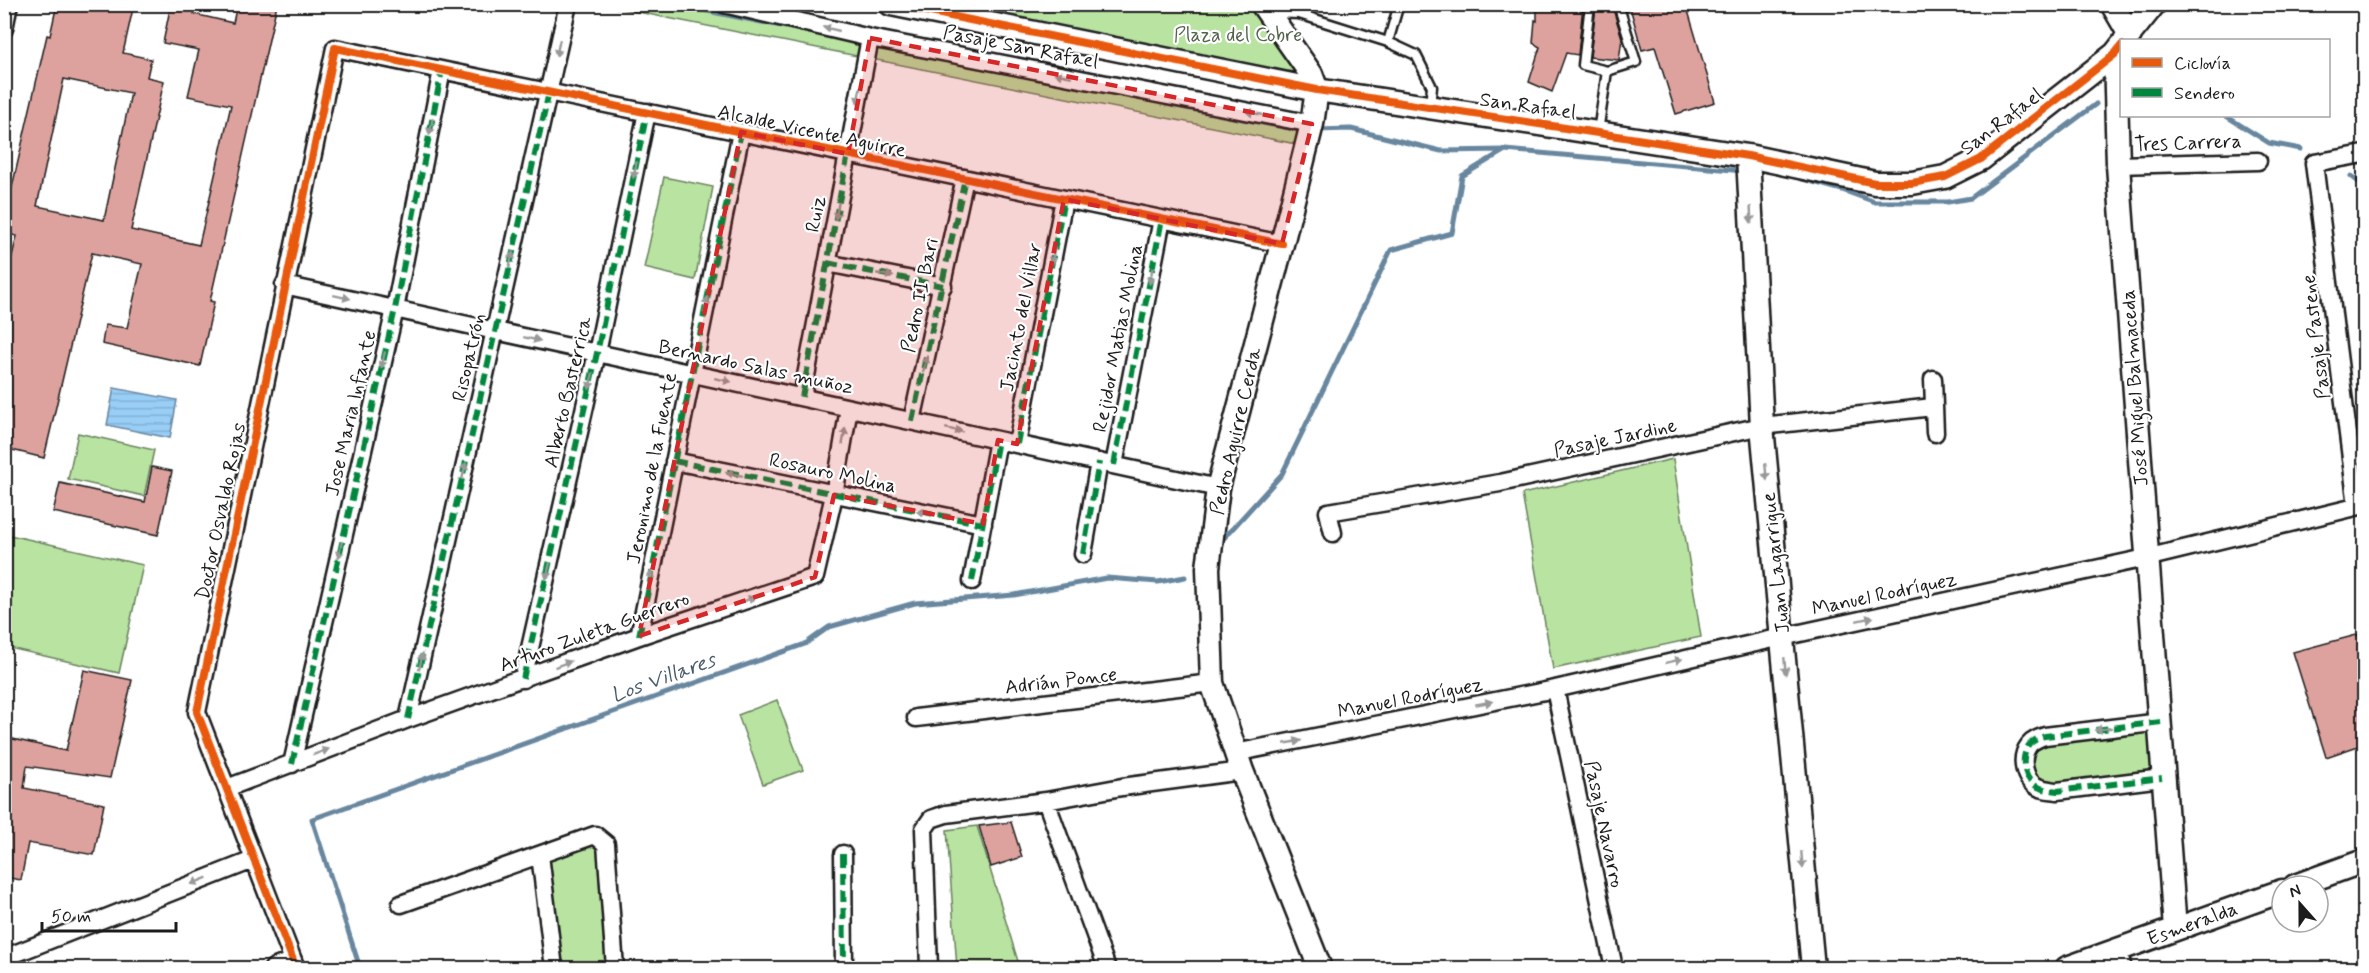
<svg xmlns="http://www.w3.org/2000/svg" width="2369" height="973" font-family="Mynerve,sans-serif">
  <defs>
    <pattern id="water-rules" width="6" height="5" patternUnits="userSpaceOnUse" patternTransform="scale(1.5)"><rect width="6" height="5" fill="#99cef7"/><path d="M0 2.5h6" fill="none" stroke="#83b0d3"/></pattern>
  </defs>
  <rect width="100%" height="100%" fill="#fff"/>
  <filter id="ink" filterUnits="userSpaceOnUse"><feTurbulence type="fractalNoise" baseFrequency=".0167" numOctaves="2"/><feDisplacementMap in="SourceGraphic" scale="12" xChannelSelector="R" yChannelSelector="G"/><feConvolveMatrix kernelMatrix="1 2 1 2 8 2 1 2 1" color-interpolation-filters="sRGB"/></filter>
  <g filter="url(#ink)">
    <path fill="#b8e3a1" stroke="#6a805e" stroke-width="1.5" d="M 603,5 L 673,5 L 1298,131 L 1296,144 Z
      M 926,5 L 1253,5 L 1305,77 Z
      M 664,177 L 713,187 L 695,280 L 644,268 Z
      M 78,433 L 154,450 L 144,496 L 68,479 Z
      M 1673,459 L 1701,637 L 1553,669 L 1522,494 Z
      M 5,534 L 143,565 L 119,673 L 5,647 Z
      M 777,700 L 803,770 L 763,784 L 738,715 Z
      M 2158,726 L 2158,774 L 2058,786 L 2039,783 L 2027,760 L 2035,745 Z
      M 977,826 L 1020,968 L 957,968 L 947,830 Z
      M 590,844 L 598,847 L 607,968 L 557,968 L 548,859 Z"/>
    <path fill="url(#water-rules)" stroke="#67879f" stroke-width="1.5" d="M 114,388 L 177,400 L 170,438 L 107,425 Z"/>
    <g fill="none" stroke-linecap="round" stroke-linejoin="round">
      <path stroke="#67879f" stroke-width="5" d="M 673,4 L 801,30
        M 1166,104 L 1304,131
        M 2226,116 L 2269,143 L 2301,149
        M 1316,130 L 1351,129 L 1441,151 L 1505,150
        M 1792,176 L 1842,190 L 1875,202 L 1948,202 L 1971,198 L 2096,104
        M 2351,176 L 2364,186
        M 1224,538 L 1282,474 L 1391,250 L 1452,233 L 1462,176 L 1505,150 L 1744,171
        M 360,968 L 312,819 L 805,644 L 829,627 L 915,603 L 1014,595 L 1107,578 L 1158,582 L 1185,577"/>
    </g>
    <path fill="#dda29e" stroke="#1c1c1c" stroke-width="1.5" fill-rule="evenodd" d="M 57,4 L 134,4 L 123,53 L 151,59 L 147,77 L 164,81 L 131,230 L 199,245 L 231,105 L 188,96 L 199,50 L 163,43 L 171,4 L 197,4 L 194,14 L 233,23 L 237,4 L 277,4 L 210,301 L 214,302 L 200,366 L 102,344 L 105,325 L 127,328 L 142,264 L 92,253 L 44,458 L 4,448 L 4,288 L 17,236 L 4,233 L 4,222 L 47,35 L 50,36 ZM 64,79 L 131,93 L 104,220 L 37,206 Z
      M 1537,4 L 1583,5 L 1578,55 L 1566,53 L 1552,92 L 1529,82 L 1540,47 L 1533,43 L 1535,20 L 1537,21 Z
      M 1629,4 L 1686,4 L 1715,102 L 1676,114 L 1655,47 L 1642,50 Z
      M 1596,7 L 1613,9 L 1622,38 L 1619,60 L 1590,57 Z
      M 152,467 L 172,471 L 158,535 L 53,512 L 60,483 L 145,502 Z
      M 2364,633 L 2364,744 L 2326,757 L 2293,652 Z
      M 84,670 L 132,680 L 110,778 L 27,766 L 24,788 L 104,804 L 94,855 L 28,843 L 21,880 L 4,877 L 4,737 L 66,751 Z
      M 1011,822 L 1022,857 L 991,867 L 979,826 Z"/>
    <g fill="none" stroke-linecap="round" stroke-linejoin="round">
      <g stroke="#1c1c1c" stroke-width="13">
        <path id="lane" d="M 1590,4 L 1583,65 L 1607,71 L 1636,62 L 1618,4
          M 1271,13 L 1299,14 L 1388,42 L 1416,55 L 1432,87 L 1430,105
          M 1299,14 L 1299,4
          M 1388,42 L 1399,4
          M 1598,132 L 1607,71"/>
      </g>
      <g stroke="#1c1c1c" stroke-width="21">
        <path id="street" d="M 724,4 L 870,38 L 1312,124
          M 4,29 L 9,4
          M 2118,165 L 2258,161
          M 827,263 L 943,286
          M 284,285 L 1218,488
          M 1933,379 L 1935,433
          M 802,397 L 870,38
          M 912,421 L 965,178
          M 1017,444 L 1064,199
          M 674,461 L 983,524
          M 1114,465 L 1162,219
          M 2357,506 L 2314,163 L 2364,154
          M 1333,533 L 1328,512 L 1500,483 L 1762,426 L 1933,407
          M 1083,554 L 1099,462
          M 972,581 L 998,440
          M 639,636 L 741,132
          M 523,679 L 597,353 L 647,112
          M 1555,689 L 1614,968
          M 916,718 L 1212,683
          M 408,719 L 568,4
          M 2161,722 L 2045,736 C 2039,738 2033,740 2029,745 C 2019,758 2024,781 2038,787 C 2044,790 2051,790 2057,791 L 2162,778
          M 1235,753 L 1555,689 L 1782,637 L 2146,558 L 2364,505
          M 292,764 L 395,309 L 442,70
          M 227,788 L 408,719 L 639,636 L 815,577 L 834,495 L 849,408
          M 1046,801 L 1107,968
          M 843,854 L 844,968
          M 540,855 L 554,968
          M 401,904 L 595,835 L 606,844 L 615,968
          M 2118,951 L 2123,968
          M 4,958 L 253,860
          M 273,968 L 293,960
          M 296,968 L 197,712 L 335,48 L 1282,244
          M 929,968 L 924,829 L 931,819 L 946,814 L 1046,801 L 1122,787 L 1242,771"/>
      </g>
      <g stroke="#1c1c1c" stroke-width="27">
        <path id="secondary" d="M 891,4 L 1317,90 L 1748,156 L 1875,183 L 1912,183 L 1945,177 L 1981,159 L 2115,54 L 2122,45
          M 1262,4 L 1311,74 L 1317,90 L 1312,124 L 1282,244 L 1218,488 L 1208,568 L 1212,683 L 1242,771 L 1320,968
          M 2112,4 L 2130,35
          M 2125,40 L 2154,4
          M 2115,54 L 2118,165 L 2175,929
          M 1748,156 L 1762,426 L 1813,968
          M 2295,886 L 2364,861
          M 2067,968 L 2282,891"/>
      </g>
      <use href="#lane" stroke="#fff" stroke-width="8"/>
      <use href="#street" stroke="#fff" stroke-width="16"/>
      <use href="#secondary" stroke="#fff" stroke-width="22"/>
      <path stroke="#00873e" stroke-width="6" stroke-dasharray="12 6" stroke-linecap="butt" d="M 827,263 L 943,286
        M 802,397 L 848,154
        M 912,421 L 965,178
        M 1017,444 L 1064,199
        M 674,461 L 983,524
        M 1114,465 L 1162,219
        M 1083,554 L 1099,462
        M 972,581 L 998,440
        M 639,636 L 741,132
        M 523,679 L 597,353 L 647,112
        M 408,719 L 549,92
        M 2161,722 L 2045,736 C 2039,738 2033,740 2029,745 C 2019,758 2024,781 2038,787 C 2044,790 2051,790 2057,791 L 2162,778
        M 292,764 L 395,309 L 442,70
        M 843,854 L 844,968"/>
      <g stroke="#fff" stroke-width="11">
        <path id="cycleway" d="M 891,4 L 1317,90 L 1748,156 L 1875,183 L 1912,183 L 1945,177 L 1981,159 L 2115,54 L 2122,45
          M 296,968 L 197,712 L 335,48 L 1282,244"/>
      </g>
      <use href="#cycleway" stroke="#e8590c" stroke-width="8"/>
    </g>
    <defs><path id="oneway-solid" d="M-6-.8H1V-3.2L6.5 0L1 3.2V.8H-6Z" transform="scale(1.5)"/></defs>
    <g fill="#999">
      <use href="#oneway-solid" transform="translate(831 29) rotate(-167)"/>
      <use href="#oneway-solid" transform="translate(558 48) rotate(102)"/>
      <use href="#oneway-solid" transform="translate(1063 75) rotate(-169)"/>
      <use href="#oneway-solid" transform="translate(859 95) rotate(101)"/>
      <use href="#oneway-solid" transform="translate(1254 113) rotate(-169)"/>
      <use href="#oneway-solid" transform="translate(431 127) rotate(101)"/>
      <use href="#oneway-solid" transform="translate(635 170) rotate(102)"/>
      <use href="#oneway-solid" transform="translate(837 211) rotate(101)"/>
      <use href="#oneway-solid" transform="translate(1751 215) rotate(87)"/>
      <use href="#oneway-solid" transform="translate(1053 256) rotate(101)"/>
      <use href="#oneway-solid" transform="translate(511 260) rotate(-77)"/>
      <use href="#oneway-solid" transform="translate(885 275) rotate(11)"/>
      <use href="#oneway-solid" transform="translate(1151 276) rotate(101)"/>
      <use href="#oneway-solid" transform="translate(342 297) rotate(12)"/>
      <use href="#oneway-solid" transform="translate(706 305) rotate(-78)"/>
      <use href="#oneway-solid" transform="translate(532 339) rotate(12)"/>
      <use href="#oneway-solid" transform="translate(383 360) rotate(103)"/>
      <use href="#oneway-solid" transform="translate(925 364) rotate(-77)"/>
      <use href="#oneway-solid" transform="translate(723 380) rotate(12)"/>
      <use href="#oneway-solid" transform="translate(591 381) rotate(103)"/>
      <use href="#oneway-solid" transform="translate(954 430) rotate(12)"/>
      <use href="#oneway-solid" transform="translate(844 436) rotate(-80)"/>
      <use href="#oneway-solid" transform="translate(464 471) rotate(-77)"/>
      <use href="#oneway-solid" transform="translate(1766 472) rotate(84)"/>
      <use href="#oneway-solid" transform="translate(734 474) rotate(-168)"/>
      <use href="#oneway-solid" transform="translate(925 513) rotate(-169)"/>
      <use href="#oneway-solid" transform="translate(340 550) rotate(103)"/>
      <use href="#oneway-solid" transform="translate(548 571) rotate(103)"/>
      <use href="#oneway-solid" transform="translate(650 579) rotate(-79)"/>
      <use href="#oneway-solid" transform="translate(747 600) rotate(-18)"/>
      <use href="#oneway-solid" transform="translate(1865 619) rotate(-12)"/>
      <use href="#oneway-solid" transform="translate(421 661) rotate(-77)"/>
      <use href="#oneway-solid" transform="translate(1674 661) rotate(-13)"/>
      <use href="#oneway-solid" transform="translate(563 664) rotate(-20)"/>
      <use href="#oneway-solid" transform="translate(1785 666) rotate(85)"/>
      <use href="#oneway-solid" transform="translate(1484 703) rotate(-11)"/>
      <use href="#oneway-solid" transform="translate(2103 729) rotate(173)"/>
      <use href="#oneway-solid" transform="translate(1293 742) rotate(-11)"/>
      <use href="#oneway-solid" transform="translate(321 752) rotate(-21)"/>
      <use href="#oneway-solid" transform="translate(1802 860) rotate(85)"/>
      <use href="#oneway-solid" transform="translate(199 881) rotate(158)"/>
    </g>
  </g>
  <path fill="#d62828" fill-opacity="0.2" stroke="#d62828" stroke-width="4.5" stroke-dasharray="12 8" stroke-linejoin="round" d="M 870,38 L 1312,124 L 1282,244 L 1064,199 L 1017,444 L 998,440 L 983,524 L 834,495 L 815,577 L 639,636 L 741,132 L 848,154 Z"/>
  <g text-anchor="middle" stroke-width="4.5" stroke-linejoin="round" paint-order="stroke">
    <g font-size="20" fill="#53624b" stroke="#fff">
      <text x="1238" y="41">Plaza del Cobre</text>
    </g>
    <g font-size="20" fill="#1c1c1c" stroke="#fff">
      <text transform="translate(1021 46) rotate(11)" y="7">Pasaje San Rafael</text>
      <text transform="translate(1528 105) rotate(8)" y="7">San Rafael</text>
      <text transform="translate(2001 121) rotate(-37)" y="7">San Rafael</text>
      <text transform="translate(812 130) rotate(12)" y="7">Alcalde Vicente Aguirre</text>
      <text transform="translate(2188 142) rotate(-2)" y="7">Tres Carrera</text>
      <text transform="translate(815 214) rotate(-79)" y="7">Ruiz</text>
      <text transform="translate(919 295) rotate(-78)" y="7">Pedro II Bari</text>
      <text transform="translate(1020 317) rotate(-79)" y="7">Jacinto del Villar</text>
      <text transform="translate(2315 337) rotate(-97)" y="7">Pasaje Pastene</text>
      <text transform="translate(1117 338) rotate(-79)" y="7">Rejidor Matias Molina</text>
      <text transform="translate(468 357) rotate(-77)" y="7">Risopatrón</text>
      <text transform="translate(756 366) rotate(12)" y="7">Bernardo Salas muñoz</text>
      <text transform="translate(2134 388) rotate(-94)" y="7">José Miguel Balmaceda</text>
      <text transform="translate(567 392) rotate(-77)" y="7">Alberto Basterrica</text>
      <text transform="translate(350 413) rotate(-77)" y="7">Jose Maria Infante</text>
      <text transform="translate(1235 431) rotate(-77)" y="7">Pedro Aguirre Cerda</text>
      <text transform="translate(1615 437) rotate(-12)" y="7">Pasaje Jardine</text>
      <text transform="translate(651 468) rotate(-79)" y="7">Jeronimo de la Fuente</text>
      <text transform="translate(833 472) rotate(12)" y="7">Rosauro Molina</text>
      <text transform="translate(220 511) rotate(-78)" y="7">Doctor Osvaldo Rojas</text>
      <text transform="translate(1775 563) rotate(-96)" y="7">Juan Lagarrigue</text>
      <text transform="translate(1884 593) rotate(-12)" y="7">Manuel Rodríguez</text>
      <text transform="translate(594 631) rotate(-20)" y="7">Arturo Zuleta Guerrero</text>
      <text transform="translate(1061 680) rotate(-7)" y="7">Adrián Ponce</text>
      <text transform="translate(1410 697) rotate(-11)" y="7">Manuel Rodríguez</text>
      <text transform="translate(1605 824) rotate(78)" y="7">Pasaje Navarro</text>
      <text transform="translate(2192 923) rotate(-20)" y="7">Esmeralda</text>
    </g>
    <g font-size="21" font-style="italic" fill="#485a69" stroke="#fff">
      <text transform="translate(663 677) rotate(-20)" y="7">Los Villares</text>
    </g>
  </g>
  <rect width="2369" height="973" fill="none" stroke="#fff" stroke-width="24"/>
  <rect x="12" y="12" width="2345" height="949" fill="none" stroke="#1c1c1c" stroke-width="2" filter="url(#ink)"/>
  <rect x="2120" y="39" width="210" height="78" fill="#ffffff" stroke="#a4a4a4" stroke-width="1.5"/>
  <rect x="2132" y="58" width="30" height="9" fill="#e8590c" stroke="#a4a4a4" stroke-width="1.5"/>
  <text x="2174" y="69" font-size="18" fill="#1c1c1c">Ciclovía</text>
  <rect x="2132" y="88" width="30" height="9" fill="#00873e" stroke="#a4a4a4" stroke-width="1.5"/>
  <text x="2174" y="99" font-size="18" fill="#1c1c1c">Sendero</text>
  <g transform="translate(2300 904) rotate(339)"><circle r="28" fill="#ffffff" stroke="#a4a4a4" stroke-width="1.5"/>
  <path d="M0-4.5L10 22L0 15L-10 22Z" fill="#1c1c1c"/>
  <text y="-9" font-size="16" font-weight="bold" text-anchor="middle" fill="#1c1c1c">N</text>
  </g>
  <path d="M42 922v9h134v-9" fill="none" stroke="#1c1c1c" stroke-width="3"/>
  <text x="51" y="922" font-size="18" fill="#1c1c1c" stroke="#ffffff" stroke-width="4.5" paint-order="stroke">50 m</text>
</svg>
